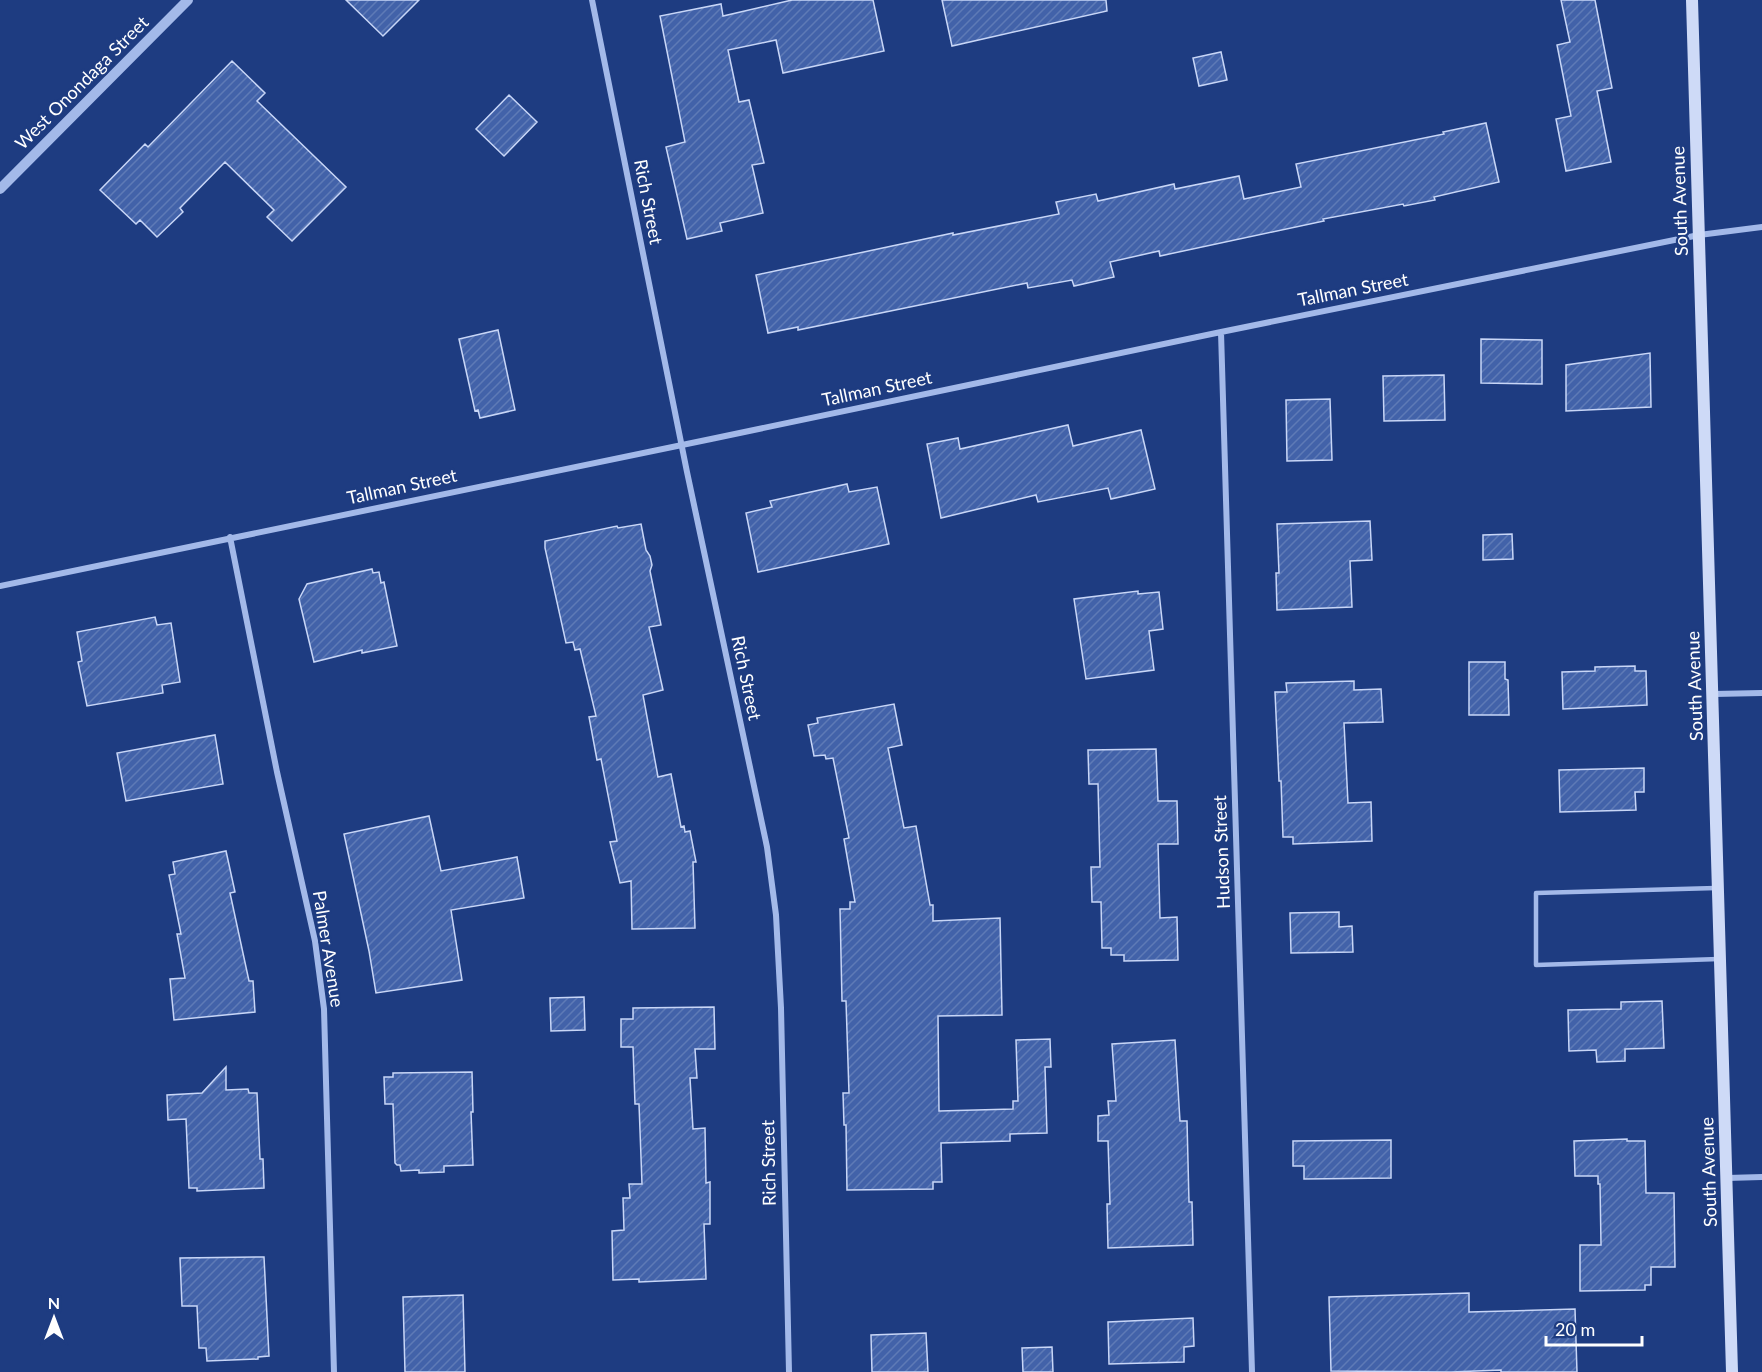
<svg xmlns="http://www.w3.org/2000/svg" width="1762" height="1372" font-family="Lato,sans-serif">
  <defs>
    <pattern id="building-hatch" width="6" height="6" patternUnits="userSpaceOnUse" patternTransform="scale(1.5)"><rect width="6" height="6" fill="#4262a9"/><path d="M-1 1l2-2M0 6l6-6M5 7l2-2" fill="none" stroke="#5e7ab6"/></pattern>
  </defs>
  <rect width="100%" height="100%" fill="#1e3c81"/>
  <path fill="url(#building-hatch)" stroke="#c8d6f7" stroke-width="1.5" d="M 346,0 L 419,0 L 383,36 Z
    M 792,0 L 873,0 L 884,51 L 783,73 L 776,40 L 728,50 L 739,102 L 749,100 L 764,163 L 752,165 L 763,213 L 720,223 L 722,231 L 687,239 L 666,147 L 685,142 L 660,16 L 721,4 L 723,16 Z
    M 942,0 L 1106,0 L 1107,11 L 952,46 Z
    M 1561,0 L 1595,0 L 1612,88 L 1597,91 L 1611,162 L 1566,171 L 1556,119 L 1571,116 L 1557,45 L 1570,42 Z
    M 1221,52 L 1227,80 L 1199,86 L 1193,58 Z
    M 232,61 L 265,93 L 257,101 L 346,187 L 292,241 L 267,217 L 274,210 L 225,162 L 180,208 L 183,212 L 157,237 L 140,220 L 136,224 L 100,190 L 145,144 L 148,147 Z
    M 509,95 L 537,122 L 504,156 L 476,129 Z
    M 1486,123 L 1499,182 L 1434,197 L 1435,200 L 1404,206 L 1403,204 L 1323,219 L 1324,221 L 1160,256 L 1159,251 L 1110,262 L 1114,277 L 1074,286 L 1072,280 L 1028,288 L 1027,283 L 798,330 L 798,327 L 768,333 L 756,275 L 953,233 L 953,235 L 1059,214 L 1056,202 L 1096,194 L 1098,201 L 1174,184 L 1175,189 L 1239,176 L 1244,199 L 1301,187 L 1296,164 L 1444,134 L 1443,132 Z
    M 498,330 L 515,410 L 480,418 L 478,410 L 475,411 L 459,339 Z
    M 1481,339 L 1542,340 L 1542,384 L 1481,383 Z
    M 1650,353 L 1651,407 L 1566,411 L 1566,365 Z
    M 1444,375 L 1445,420 L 1384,421 L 1383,376 Z
    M 1330,399 L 1332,460 L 1287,461 L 1286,400 Z
    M 1068,425 L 1073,446 L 1141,430 L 1155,489 L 1111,499 L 1108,488 L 1038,502 L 1036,495 L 941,518 L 927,444 L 958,438 L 960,449 Z
    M 847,484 L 849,492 L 877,487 L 889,544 L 758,572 L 746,513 L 772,507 L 770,501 Z
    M 1370,521 L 1372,560 L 1350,561 L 1352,607 L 1277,610 L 1276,573 L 1279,573 L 1277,524 Z
    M 641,524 L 646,550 L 650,556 L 652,565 L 650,571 L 661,625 L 649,627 L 663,690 L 643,695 L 658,777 L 671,774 L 681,827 L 684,826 L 685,832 L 690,831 L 696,862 L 693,862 L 695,928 L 632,929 L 631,881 L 620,883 L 610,842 L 617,841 L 601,759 L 597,760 L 589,717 L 596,716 L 580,649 L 575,650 L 573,642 L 566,643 L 545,548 L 545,541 L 617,526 L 618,528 Z
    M 1512,534 L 1513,559 L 1483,560 L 1483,535 Z
    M 372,569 L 373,573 L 379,572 L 381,583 L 384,582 L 397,646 L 362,653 L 362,650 L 314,662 L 299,599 L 307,584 Z
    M 1138,591 L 1138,594 L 1159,592 L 1163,629 L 1149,631 L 1154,670 L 1086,679 L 1074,599 Z
    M 155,617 L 157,625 L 171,623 L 180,682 L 162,685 L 163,693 L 87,706 L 78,662 L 82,661 L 77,632 Z
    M 1469,662 L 1505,662 L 1505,679 L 1508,680 L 1509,715 L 1469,715 Z
    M 1635,666 L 1635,671 L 1646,671 L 1647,705 L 1563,709 L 1562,672 L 1595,671 L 1595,667 Z
    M 1354,681 L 1354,690 L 1381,689 L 1383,722 L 1344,723 L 1348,803 L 1371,802 L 1372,841 L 1293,844 L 1293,837 L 1283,837 L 1281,781 L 1279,781 L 1275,692 L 1287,692 L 1286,683 Z
    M 894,704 L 902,745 L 888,748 L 904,828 L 916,826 L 930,905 L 933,905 L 933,921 L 1000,918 L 1002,1015 L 938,1016 L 939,1111 L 1013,1109 L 1013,1101 L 1018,1101 L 1016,1040 L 1050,1039 L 1051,1067 L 1045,1067 L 1047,1133 L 1010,1134 L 1010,1141 L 941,1143 L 942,1182 L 933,1182 L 933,1189 L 847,1190 L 846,1125 L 844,1125 L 843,1093 L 849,1093 L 846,1001 L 842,1001 L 840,909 L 850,909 L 850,902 L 855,902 L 844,839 L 849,838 L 833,758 L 826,759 L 825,755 L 814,756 L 808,725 L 818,723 L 817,718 Z
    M 215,735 L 223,784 L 126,801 L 117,753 Z
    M 1156,749 L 1158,801 L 1177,801 L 1178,844 L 1158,844 L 1160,918 L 1177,917 L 1178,960 L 1124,961 L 1124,955 L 1111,955 L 1111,948 L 1102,948 L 1101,902 L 1092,902 L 1091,867 L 1100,867 L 1098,784 L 1089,784 L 1088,750 Z
    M 1644,768 L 1644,792 L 1635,792 L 1636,810 L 1560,812 L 1559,770 Z
    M 429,816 L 441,871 L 517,857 L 524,898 L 451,910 L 462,980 L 376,993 L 369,951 L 344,834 Z
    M 226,851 L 235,892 L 230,893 L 249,981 L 253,981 L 255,1012 L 174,1020 L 170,979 L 185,978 L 177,934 L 181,934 L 169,875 L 175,874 L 173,862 Z
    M 1339,912 L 1339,927 L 1352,926 L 1353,952 L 1291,953 L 1290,913 Z
    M 584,997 L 585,1030 L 551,1031 L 550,998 Z
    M 1662,1001 L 1664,1048 L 1625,1049 L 1625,1061 L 1597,1062 L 1596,1050 L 1569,1051 L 1568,1010 L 1621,1009 L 1621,1002 Z
    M 714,1007 L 715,1049 L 695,1049 L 697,1078 L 690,1078 L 693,1129 L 705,1128 L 706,1183 L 710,1182 L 710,1224 L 704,1224 L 706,1279 L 639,1282 L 639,1279 L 613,1280 L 612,1231 L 624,1230 L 623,1198 L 630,1198 L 629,1184 L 642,1184 L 639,1104 L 635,1104 L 633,1047 L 621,1047 L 621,1019 L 633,1019 L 633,1008 Z
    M 1175,1040 L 1180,1121 L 1187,1121 L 1189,1202 L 1192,1202 L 1193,1245 L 1108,1248 L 1107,1204 L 1110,1204 L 1108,1141 L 1098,1141 L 1098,1116 L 1109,1115 L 1108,1101 L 1116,1101 L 1112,1044 Z
    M 226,1067 L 226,1090 L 248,1089 L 249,1093 L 257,1093 L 260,1159 L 263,1159 L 264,1188 L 197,1191 L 197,1188 L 189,1188 L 186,1119 L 168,1120 L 167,1095 L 202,1093 Z
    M 472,1072 L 473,1112 L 471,1112 L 473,1165 L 444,1166 L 444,1172 L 419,1173 L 419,1170 L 401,1171 L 400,1165 L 397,1165 L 395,1163 L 393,1104 L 385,1104 L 384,1077 L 393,1077 L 393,1073 Z
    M 1627,1139 L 1627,1141 L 1645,1141 L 1646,1193 L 1674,1193 L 1675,1267 L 1651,1267 L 1651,1285 L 1645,1285 L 1645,1290 L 1580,1291 L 1580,1245 L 1601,1245 L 1600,1184 L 1598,1184 L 1598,1176 L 1575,1176 L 1574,1141 Z
    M 1391,1140 L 1391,1178 L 1304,1179 L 1304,1166 L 1293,1166 L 1293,1141 Z
    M 264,1257 L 269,1356 L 258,1357 L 258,1359 L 207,1361 L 206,1348 L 199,1348 L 197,1306 L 182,1306 L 180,1258 Z
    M 1469,1293 L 1469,1312 L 1575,1309 L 1577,1372 L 1501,1372 L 1501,1370 L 1451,1372 L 1331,1371 L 1329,1297 Z
    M 463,1295 L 465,1372 L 405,1372 L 403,1297 Z
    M 1193,1318 L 1194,1346 L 1184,1347 L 1184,1362 L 1109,1364 L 1108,1322 Z
    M 926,1333 L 928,1372 L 872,1372 L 871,1335 Z
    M 1052,1347 L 1053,1372 L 1023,1372 L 1022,1348 Z"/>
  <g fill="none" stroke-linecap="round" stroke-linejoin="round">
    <path stroke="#a3b9e9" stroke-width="4.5" d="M 1716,888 L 1536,893 L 1536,965 L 1719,959"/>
    <path stroke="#a3b9e9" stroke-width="6" d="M 592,0 L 687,472 L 767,847 L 776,915 L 781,1008 L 789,1372
      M 1221,332 L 1252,1372
      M 230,537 L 277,772 L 315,941 L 324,1009 L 334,1372
      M 0,586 L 711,439 L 1221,332 L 1699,235 L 1762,227
      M 1714,694 L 1762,693
      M 1727,1178 L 1762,1177"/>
    <path stroke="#a3b9e9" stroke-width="10" d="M 0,189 L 188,0"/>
    <path stroke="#cedaf7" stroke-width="12" d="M 1692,0 L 1732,1372"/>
  </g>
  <g text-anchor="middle" stroke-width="4.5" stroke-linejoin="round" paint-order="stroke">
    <g font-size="18" fill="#fff" stroke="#1e3c81">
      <text transform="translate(82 83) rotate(-45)" y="6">West Onondaga Street</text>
      <text transform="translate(1680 201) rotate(-92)" y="6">South Avenue</text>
      <text transform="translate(648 202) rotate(79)" y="6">Rich Street</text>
      <text transform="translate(1353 290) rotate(-11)" y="6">Tallman Street</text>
      <text transform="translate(877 389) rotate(-12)" y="6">Tallman Street</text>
      <text transform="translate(402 487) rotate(-12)" y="6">Tallman Street</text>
      <text transform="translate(746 678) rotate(78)" y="6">Rich Street</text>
      <text transform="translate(1695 686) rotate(-92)" y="6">South Avenue</text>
      <text transform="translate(1222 852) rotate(-92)" y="6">Hudson Street</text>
      <text transform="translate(328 949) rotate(81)" y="6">Palmer Avenue</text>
      <text transform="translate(769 1163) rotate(-91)" y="6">Rich Street</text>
      <text transform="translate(1709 1172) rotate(-92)" y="6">South Avenue</text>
    </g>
  </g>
  <g transform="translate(54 1318)" stroke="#1e3c81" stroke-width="4.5" paint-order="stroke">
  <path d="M0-4.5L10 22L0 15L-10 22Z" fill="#ffffff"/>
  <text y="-9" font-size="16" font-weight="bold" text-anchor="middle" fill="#ffffff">N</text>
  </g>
  <path d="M1546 1336v9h96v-9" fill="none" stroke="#ffffff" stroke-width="3"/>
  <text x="1555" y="1336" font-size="18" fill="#ffffff" stroke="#1e3c81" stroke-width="4.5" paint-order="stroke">20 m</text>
</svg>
